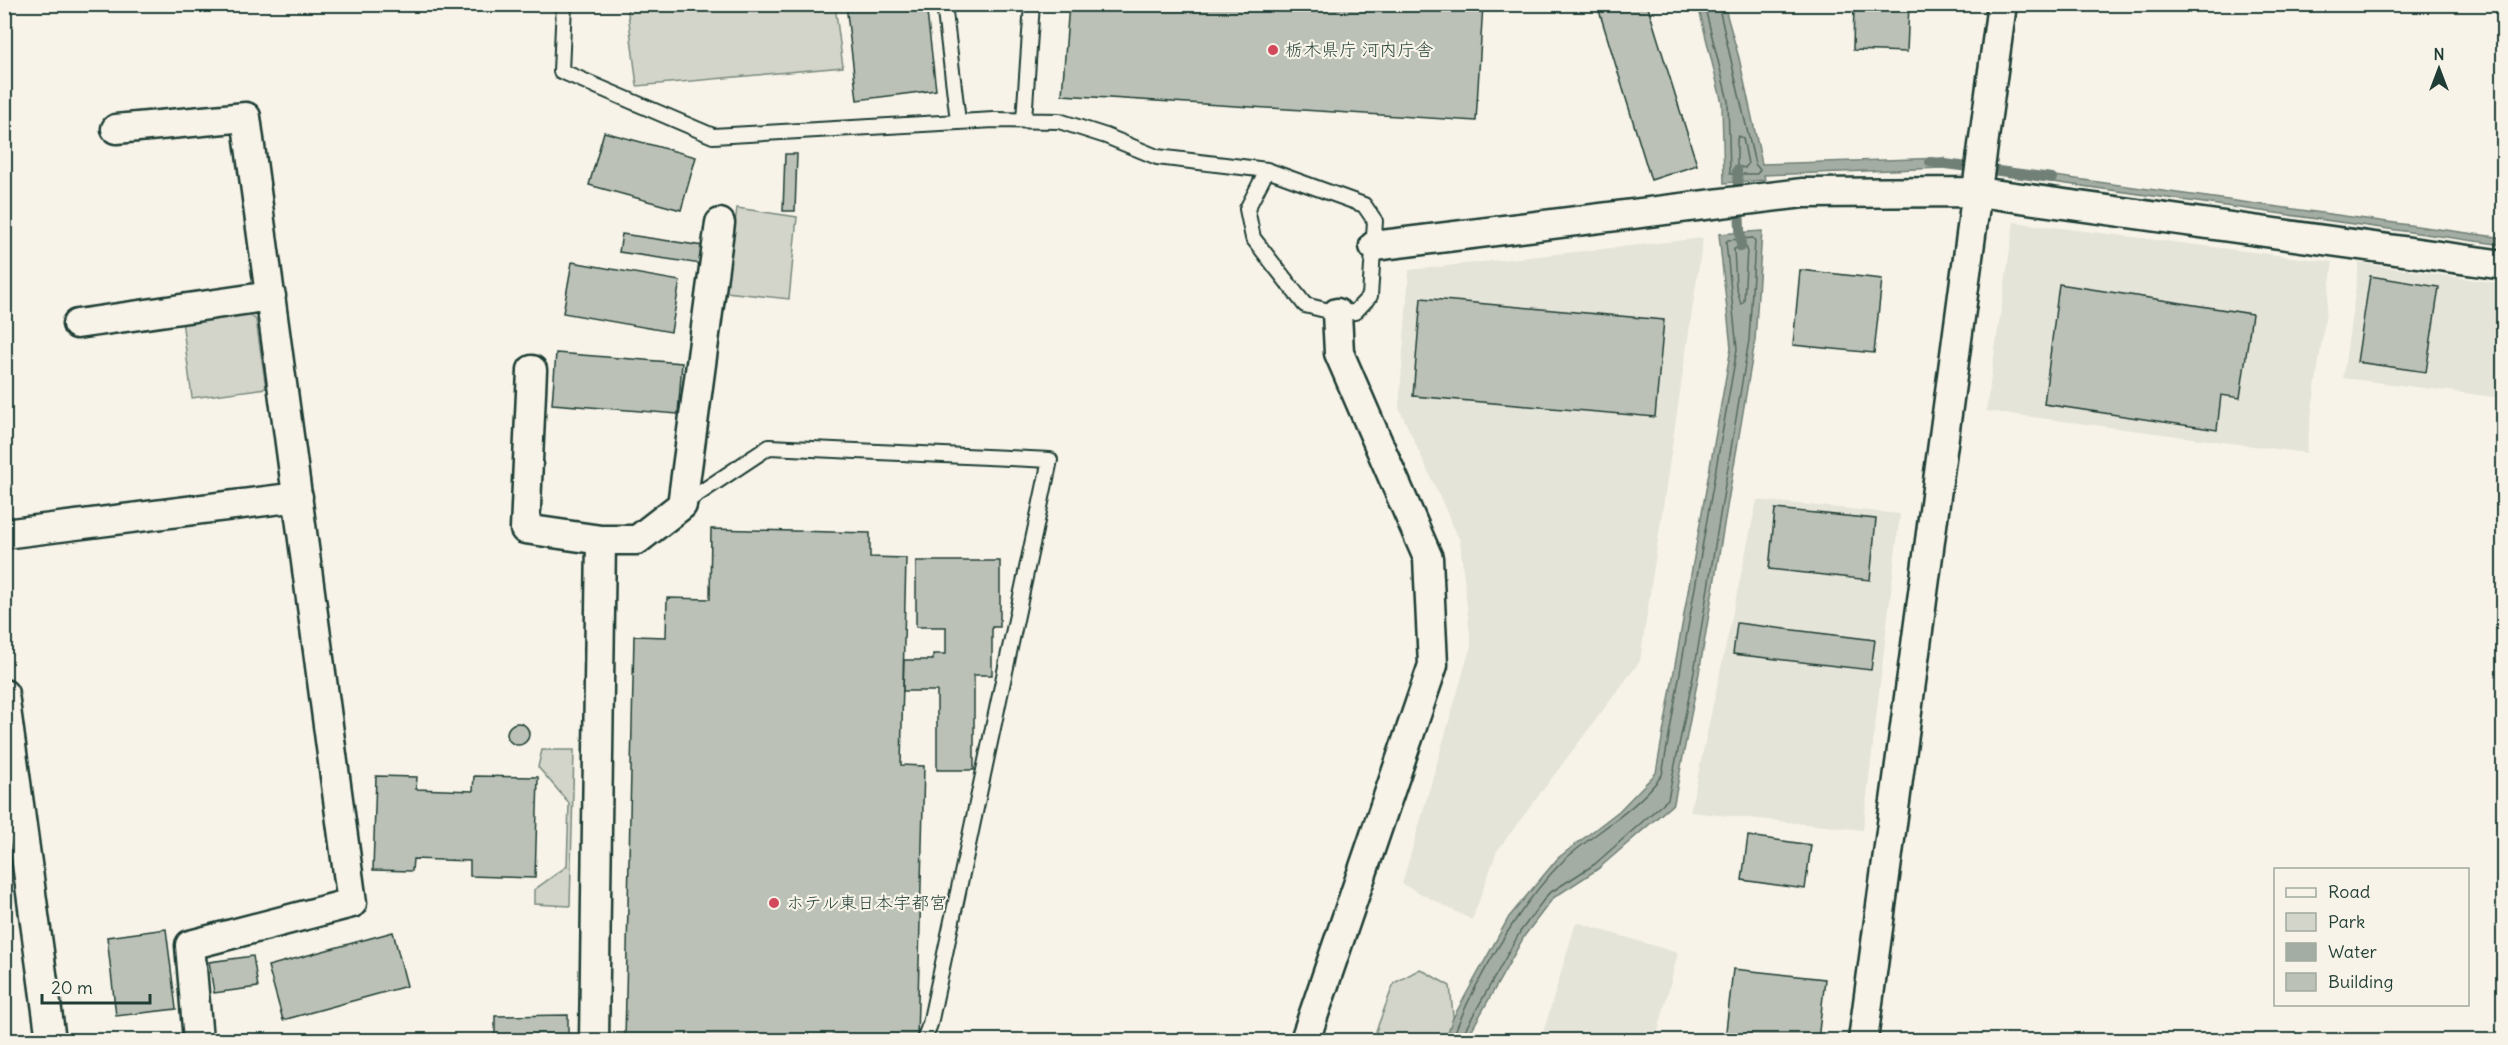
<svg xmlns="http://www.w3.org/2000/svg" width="2508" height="1045" font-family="Delius,'Klee One',sans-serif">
  <rect width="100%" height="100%" fill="#f7f3e8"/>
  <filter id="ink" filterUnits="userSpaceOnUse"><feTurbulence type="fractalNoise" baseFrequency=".0167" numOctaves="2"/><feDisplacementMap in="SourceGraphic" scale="12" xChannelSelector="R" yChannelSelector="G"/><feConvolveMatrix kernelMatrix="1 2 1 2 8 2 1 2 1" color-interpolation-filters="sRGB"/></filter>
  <g filter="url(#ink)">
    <path fill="#e5e4d9" d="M 2014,222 L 2333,262 L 2306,453 L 1986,411 Z
      M 1703,238 L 1640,661 L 1497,851 L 1472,920 L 1402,884 L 1471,645 L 1460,541 L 1399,408 L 1409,270 Z
      M 2359,263 L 2503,284 L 2503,398 L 2343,378 Z
      M 1757,500 L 1900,514 L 1863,830 L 1690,812 Z
      M 1576,922 L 1678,953 L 1656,1040 L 1541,1040 Z"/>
    <path fill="#d3d5ca" stroke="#79897f" stroke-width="1.5" d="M 627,5 L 835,5 L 843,67 L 637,86 Z
      M 737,208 L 797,217 L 789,299 L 726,292 Z
      M 247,312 L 256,320 L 266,388 L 192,398 L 182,320 Z
      M 542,750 L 574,750 L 570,906 L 534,904 L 534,890 L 567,866 L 569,803 L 538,767 Z
      M 1420,969 L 1450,986 L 1454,1025 L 1453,1040 L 1378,1040 L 1376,1031 L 1394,983 Z"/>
    <path fill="#a4ada3" stroke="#6f8077" stroke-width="1.5" d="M 1698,5 L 1724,5 L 1739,58 L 1762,164 L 1944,158 L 1942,168 L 1764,175 L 1765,180 L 1724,183 L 1722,103 Z
      M 2040,174 L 2503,238 L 2503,245 L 2039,180 Z
      M 1762,231 L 1755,341 L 1699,673 L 1674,803 L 1598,869 L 1553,898 L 1525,935 L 1470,1033 L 1469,1040 L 1445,1040 L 1453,1018 L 1509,917 L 1558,858 L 1619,811 L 1656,773 L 1731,348 L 1719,234 Z"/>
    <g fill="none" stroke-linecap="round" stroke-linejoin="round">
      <path stroke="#546a60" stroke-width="1.5" d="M 1704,4 L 1728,101 L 1730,174 L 1757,174 L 1760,170 L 1755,164 L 1718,4
        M 1739,136 L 1743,138 L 1748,164 L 1745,168 L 1737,166 L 1737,139 Z
        M 1745,246 L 1747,249 L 1744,301 L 1741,304 L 1736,286 L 1734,249 Z
        M 1452,1040 C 1472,985 1520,904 1562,862 C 1594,832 1635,812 1662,775 L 1737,349 L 1726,242 L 1728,240 L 1753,238 L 1755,241 L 1749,340 L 1694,672 L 1668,799 L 1595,864 L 1548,894 L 1520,932 L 1465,1030 L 1463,1040"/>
      <path stroke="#6f8077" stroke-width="10" d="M 1930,162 L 2052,178
        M 1737,170 L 1741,247"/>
    </g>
    <path fill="#bbc1b6" stroke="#1f3d34" stroke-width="1.5" d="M 846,4 L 926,4 L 936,90 L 857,100 Z
      M 1069,4 L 1483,4 L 1476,121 L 1062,95 Z
      M 1597,4 L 1647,4 L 1697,165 L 1651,180 Z
      M 1854,4 L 1909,4 L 1907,52 L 1853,50 Z
      M 604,132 L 696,157 L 681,210 L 589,185 Z
      M 785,154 L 797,154 L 795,211 L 783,211 Z
      M 622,234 L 703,246 L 701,264 L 619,252 Z
      M 572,262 L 680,281 L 671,332 L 563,313 Z
      M 1800,270 L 1882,279 L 1874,353 L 1793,345 Z
      M 2370,276 L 2439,287 L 2426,372 L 2357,362 Z
      M 2059,284 L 2252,314 L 2240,398 L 2221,395 L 2217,430 L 2044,404 Z
      M 1421,298 L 1664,320 L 1655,417 L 1413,396 Z
      M 556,353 L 682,363 L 678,414 L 552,404 Z
      M 1775,509 L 1876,519 L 1870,580 L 1769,569 Z
      M 711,529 L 870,533 L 870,557 L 906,558 L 901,765 L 924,766 L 917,1040 L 625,1040 L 634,636 L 666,637 L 667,598 L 710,599 Z
      M 916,561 L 1000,561 L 1000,627 L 992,627 L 992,675 L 974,675 L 974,770 L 937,770 L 937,691 L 903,691 L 904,660 L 933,660 L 933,654 L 946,654 L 946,627 L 916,627 Z
      M 1737,623 L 1875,640 L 1871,670 L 1733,654 Z
      M507 734a11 11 0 1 1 22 0a11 11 0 1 1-22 0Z
      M 376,776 L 417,777 L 416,789 L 473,791 L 474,776 L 538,777 L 535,878 L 470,876 L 470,861 L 413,859 L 412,871 L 373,870 Z
      M 1748,836 L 1811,845 L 1805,889 L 1742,880 Z
      M 166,929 L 176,1009 L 116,1016 L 107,937 Z
      M 393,932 L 407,986 L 283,1020 L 268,966 Z
      M 253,956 L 258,987 L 214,993 L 209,962 Z
      M 1733,969 L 1825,979 L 1818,1040 L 1725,1040 Z
      M 568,1015 L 568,1040 L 495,1040 L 495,1016 Z"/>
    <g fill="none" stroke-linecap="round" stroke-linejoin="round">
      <g stroke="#1f3d34" stroke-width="18">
        <path id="lane" d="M 564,4 L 561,71 L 713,136 L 994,120 L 1059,121 L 1106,136 L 1157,157 L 1267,170
          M 944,4 L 958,121
          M 1024,120 L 1032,4
          M 1267,170 L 1364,205 L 1375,221 L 1370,296 L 1355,312 L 1337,313 L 1305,305 L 1253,238 L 1247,209 Z
          M 683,504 L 769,447 L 1050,460 L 930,1024 L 924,1040"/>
      </g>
      <g stroke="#1f3d34" stroke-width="33">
        <path id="street" d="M 116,129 L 246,117 L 352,903 L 190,945 L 198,1040
          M 1374,246 L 1803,193 L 1978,192 L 2504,265
          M 77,324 L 271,296
          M 532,370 L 525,529 L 601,540 L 637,540 L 682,505 L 720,223
          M 4,534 L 298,497
          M 4,694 L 51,1040
          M 594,1040 L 601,540
          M 1305,1040 L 1433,665 L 1428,558 L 1339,353 L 1337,313
          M 1863,1040 L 2002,4"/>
      </g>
      <use href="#lane" stroke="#f7f3e8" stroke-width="14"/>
      <use href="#street" stroke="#f7f3e8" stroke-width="28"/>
    </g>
  </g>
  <g fill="#d1495b" stroke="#f7f3e8" stroke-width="2">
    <circle cx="1273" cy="50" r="6"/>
    <circle cx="774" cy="903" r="6"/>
  </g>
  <g text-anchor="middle" stroke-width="4.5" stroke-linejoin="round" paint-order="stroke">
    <g font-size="18" fill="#1f3d34" stroke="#f7f3e8" text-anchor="start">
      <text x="1285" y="56">栃木県庁 河内庁舎</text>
      <text x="786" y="909">ホテル東日本宇都宮</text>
    </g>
  </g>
  <rect width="2508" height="1045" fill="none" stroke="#f7f3e8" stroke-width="24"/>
  <rect x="12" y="12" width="2484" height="1021" fill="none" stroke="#1f3d34" stroke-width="2" filter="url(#ink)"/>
  <rect x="2274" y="868" width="195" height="138" fill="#f7f3e8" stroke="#a1aaa0" stroke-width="1.5"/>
  <rect x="2286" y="888" width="30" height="9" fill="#f7f3e8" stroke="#a1aaa0" stroke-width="1.5"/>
  <text x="2328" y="898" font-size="18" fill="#1f3d34">Road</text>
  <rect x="2286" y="913" width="30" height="18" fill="#d3d5ca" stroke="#a1aaa0" stroke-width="1.5"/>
  <text x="2328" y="928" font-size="18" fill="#1f3d34">Park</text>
  <rect x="2286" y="943" width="30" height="18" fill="#a4ada3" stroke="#a1aaa0" stroke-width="1.5"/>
  <text x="2328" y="958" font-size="18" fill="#1f3d34">Water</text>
  <rect x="2286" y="973" width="30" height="18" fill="#bbc1b6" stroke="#a1aaa0" stroke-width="1.5"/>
  <text x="2328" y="988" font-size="18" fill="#1f3d34">Building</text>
  <g transform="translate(2439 69)" stroke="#f7f3e8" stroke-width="4.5" paint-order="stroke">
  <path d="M0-4.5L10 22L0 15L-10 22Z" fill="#1f3d34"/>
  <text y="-9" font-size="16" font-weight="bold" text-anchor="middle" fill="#1f3d34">N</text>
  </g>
  <path d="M42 994v9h108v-9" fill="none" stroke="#1f3d34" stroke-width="3"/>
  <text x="51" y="994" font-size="18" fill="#1f3d34" stroke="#f7f3e8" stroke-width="4.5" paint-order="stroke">20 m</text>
</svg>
